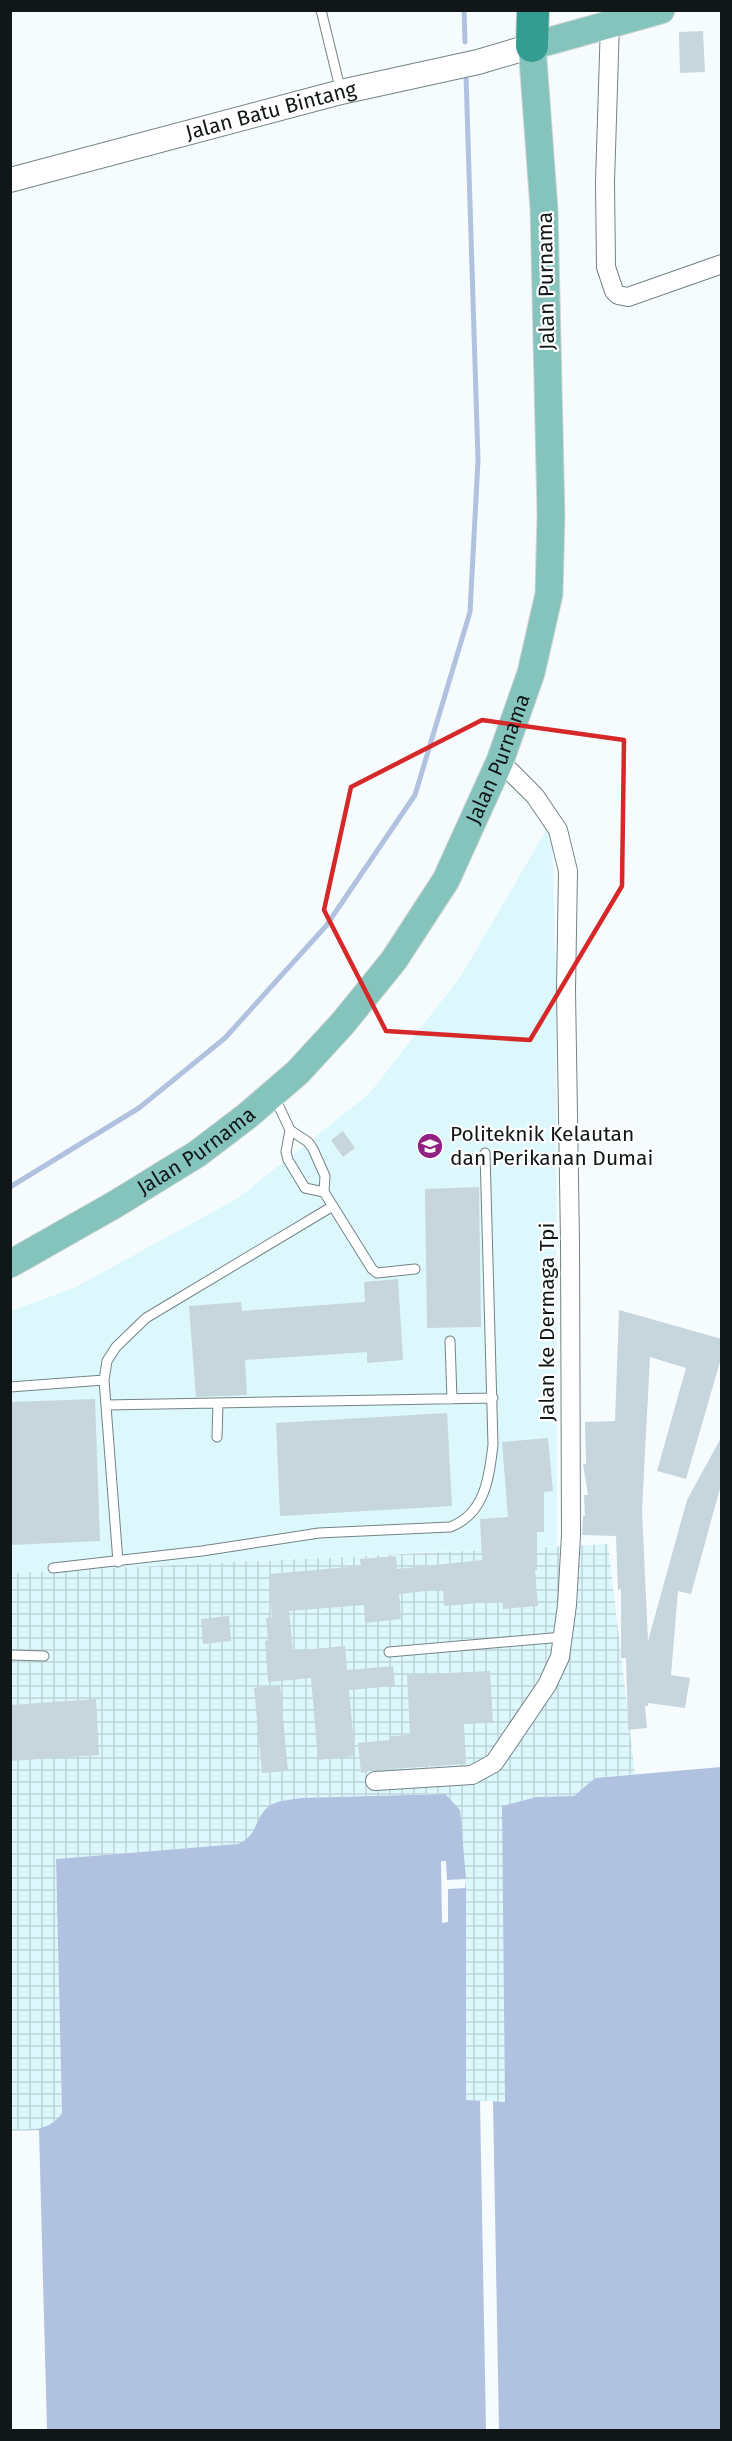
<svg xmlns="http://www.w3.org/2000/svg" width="732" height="2441" font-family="'Fira Sans',sans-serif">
  <defs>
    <pattern id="industrial-grid" width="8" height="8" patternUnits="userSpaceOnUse" patternTransform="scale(1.5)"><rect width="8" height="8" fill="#ddf8fd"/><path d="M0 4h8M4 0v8" fill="none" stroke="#bdd4d8"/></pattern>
  </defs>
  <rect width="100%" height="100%" fill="#f6fcfe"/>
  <path fill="#ddf8fd" d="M 552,820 L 556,983 L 557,1546 L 11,1573 L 10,1311 L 74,1288 L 238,1198 L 369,1094 L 461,976 Z"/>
  <path fill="url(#industrial-grid)" d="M 608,1544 L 635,1774 L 595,1778 L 574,1796 L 537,1797 L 506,2074 L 505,2102 L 466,2101 L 466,1879 L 445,1794 L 301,1798 L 258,1821 L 253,1834 L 248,1840 L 238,1844 L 56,1859 L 62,2113 L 56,2122 L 39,2130 L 11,2131 L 10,1573 Z"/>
  <path fill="#b0c2df" d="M 721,1767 L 721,2430 L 11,2430 L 10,2131 C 31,2130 50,2131 62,2113 L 56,1859 L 238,1844 C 259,1835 253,1820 268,1807 C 276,1800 290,1800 301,1798 L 445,1794 L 460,1810 L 466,1879 L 466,2100 L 505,2102 L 502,1806 L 537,1797 L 574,1796 L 595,1778 Z"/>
  <path fill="#f6fcfe" d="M 441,1861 L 446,1861 L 447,1880 L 466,1879 L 465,1888 L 448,1889 L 448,1922 L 442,1923 Z
    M 480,2101 L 493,2101 L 499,2430 L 486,2430 Z
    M 39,2130 L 47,2430 L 11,2430 L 11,2131 Z"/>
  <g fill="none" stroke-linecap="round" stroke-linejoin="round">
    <path stroke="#b0c2df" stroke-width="5" d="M 464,10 L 465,42
      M 10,1187 L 139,1108 L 225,1038 L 326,926 L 415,795 L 470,612 L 478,460 L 466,75"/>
  </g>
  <path fill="#c7d5dd" d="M 703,31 L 705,72 L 680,73 L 679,32 Z
    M 343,1131 L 355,1148 L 343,1157 L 331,1140 Z
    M 479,1187 L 481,1327 L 427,1328 L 425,1189 Z
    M 398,1279 L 403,1360 L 367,1363 L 367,1352 L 245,1360 L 247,1395 L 196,1397 L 189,1306 L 241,1302 L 242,1311 L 365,1302 L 364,1282 Z
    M 619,1310 L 722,1339 L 722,1355 L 686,1479 L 657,1471 L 686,1368 L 650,1357 L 642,1510 L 648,1641 L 687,1500 L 722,1436 L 722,1481 L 691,1594 L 678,1591 L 671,1675 L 690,1678 L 685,1708 L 648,1703 L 648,1706 L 645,1706 L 647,1728 L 628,1730 L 626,1658 L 621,1658 L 621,1589 L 618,1590 L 616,1536 L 582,1535 L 583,1516 L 585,1516 L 584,1495 L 588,1495 L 583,1464 L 586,1464 L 585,1422 L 615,1421 Z
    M 95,1399 L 100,1541 L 10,1545 L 10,1402 Z
    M 447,1413 L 452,1506 L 280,1516 L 276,1423 Z
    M 548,1438 L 553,1491 L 544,1492 L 544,1532 L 537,1532 L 537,1570 L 535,1570 L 538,1606 L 503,1609 L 502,1601 L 444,1606 L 443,1589 L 399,1594 L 401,1619 L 365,1623 L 364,1605 L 289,1611 L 293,1651 L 345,1646 L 347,1670 L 393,1666 L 395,1686 L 349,1690 L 355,1756 L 318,1760 L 311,1678 L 268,1682 L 265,1641 L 268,1640 L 266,1618 L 272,1617 L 269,1574 L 361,1566 L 360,1559 L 396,1556 L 397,1569 L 482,1560 L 480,1519 L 508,1517 L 502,1442 Z
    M 229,1616 L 231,1641 L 203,1644 L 201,1619 Z
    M 490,1671 L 493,1723 L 464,1724 L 466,1764 L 374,1770 L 361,1773 L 358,1743 L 391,1740 L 390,1736 L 410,1735 L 407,1675 Z
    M 280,1685 L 288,1771 L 262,1773 L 254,1688 Z
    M 96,1699 L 99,1755 L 10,1761 L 10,1705 Z"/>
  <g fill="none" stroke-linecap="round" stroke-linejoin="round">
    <g stroke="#748386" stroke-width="11">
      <path id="lane" d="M 321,10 L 341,92
        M 274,1096 L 290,1130
        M 288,1160 L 286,1152 L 290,1130 L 308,1142 L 311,1146
        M 290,1163 L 305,1188 L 324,1192 L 325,1176 L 313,1149
        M 324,1192 L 372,1269 L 377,1273 L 415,1269
        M 450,1341 L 452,1399
        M 10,1387 L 104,1380
        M 106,1405 L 493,1398
        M 217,1437 L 218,1403
        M 118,1562 L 104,1380 L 107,1361 L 116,1347 L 146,1318 L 333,1206
        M 53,1568 L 202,1551 L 319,1533 L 450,1527 C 485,1514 489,1478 493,1445 L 485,1153
        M 389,1652 L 563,1637
        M 10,1655 L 44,1656"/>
    </g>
    <g stroke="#748386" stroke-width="20">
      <path id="street" d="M 610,23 L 605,182 L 606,267 L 614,291 L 618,295 L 628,297 L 722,264
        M 375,1781 L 472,1775 L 494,1763 L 547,1685 L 560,1657 L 567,1605 L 571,1535 L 570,1241 L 566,990 L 568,871 L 558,830 L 535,796 L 500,761"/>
    </g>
    <g stroke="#748386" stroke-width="26">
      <g id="secondary">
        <path id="s1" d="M 10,180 L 341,92 L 478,62 L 532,46"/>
      </g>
    </g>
    <g stroke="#d4d5d5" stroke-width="29">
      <g id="primary">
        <path id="s2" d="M 10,1264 L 114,1205 L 197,1154 L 247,1116 L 298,1072 L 343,1023 L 394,960 L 446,880 L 500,761 L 531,673 L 549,594 L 551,515 L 544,209 L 532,46 L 661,10"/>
      </g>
    </g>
    <g stroke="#d4d5d5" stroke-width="34">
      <path id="highway" d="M 532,46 L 533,10"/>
    </g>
    <use href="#lane" stroke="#fff" stroke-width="9"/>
    <use href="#street" stroke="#fff" stroke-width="18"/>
    <use href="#secondary" stroke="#fff" stroke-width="24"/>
    <use href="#primary" stroke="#85c4bd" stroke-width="27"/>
    <use href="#highway" stroke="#349c91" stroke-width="32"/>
  </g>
  <path fill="none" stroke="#d62828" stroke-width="4.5" stroke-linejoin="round" d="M 482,720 L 624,740 L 622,886 L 530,1040 L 386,1031 L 324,910 L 351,787 Z"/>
  <defs>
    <g id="university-disc" transform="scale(1.35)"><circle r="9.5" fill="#902183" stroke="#fff"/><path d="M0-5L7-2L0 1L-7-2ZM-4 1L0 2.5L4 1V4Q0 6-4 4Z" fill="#fff"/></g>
  </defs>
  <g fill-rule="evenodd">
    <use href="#university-disc" x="430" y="1146"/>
  </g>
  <g text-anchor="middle" stroke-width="4.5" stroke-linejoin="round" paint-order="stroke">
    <g font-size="21" fill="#111718" stroke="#fff">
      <text dy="7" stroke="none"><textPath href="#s1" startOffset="270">Jalan Batu Bintang</textPath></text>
      <text transform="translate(546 281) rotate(-91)" y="7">Jalan Purnama</text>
      <text dy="7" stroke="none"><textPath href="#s2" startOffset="722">Jalan Purnama</textPath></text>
      <text dy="7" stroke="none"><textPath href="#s2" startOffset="218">Jalan Purnama</textPath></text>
      <text transform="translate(547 1322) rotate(-90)" y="7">Jalan ke Dermaga Tpi</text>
    </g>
    <g font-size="21" fill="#111718" stroke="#fff" text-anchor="start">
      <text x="450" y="1141">Politeknik Kelautan<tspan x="450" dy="24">dan Perikanan Dumai</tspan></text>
    </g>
  </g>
  <rect width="732" height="2441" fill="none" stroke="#111718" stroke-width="24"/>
</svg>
